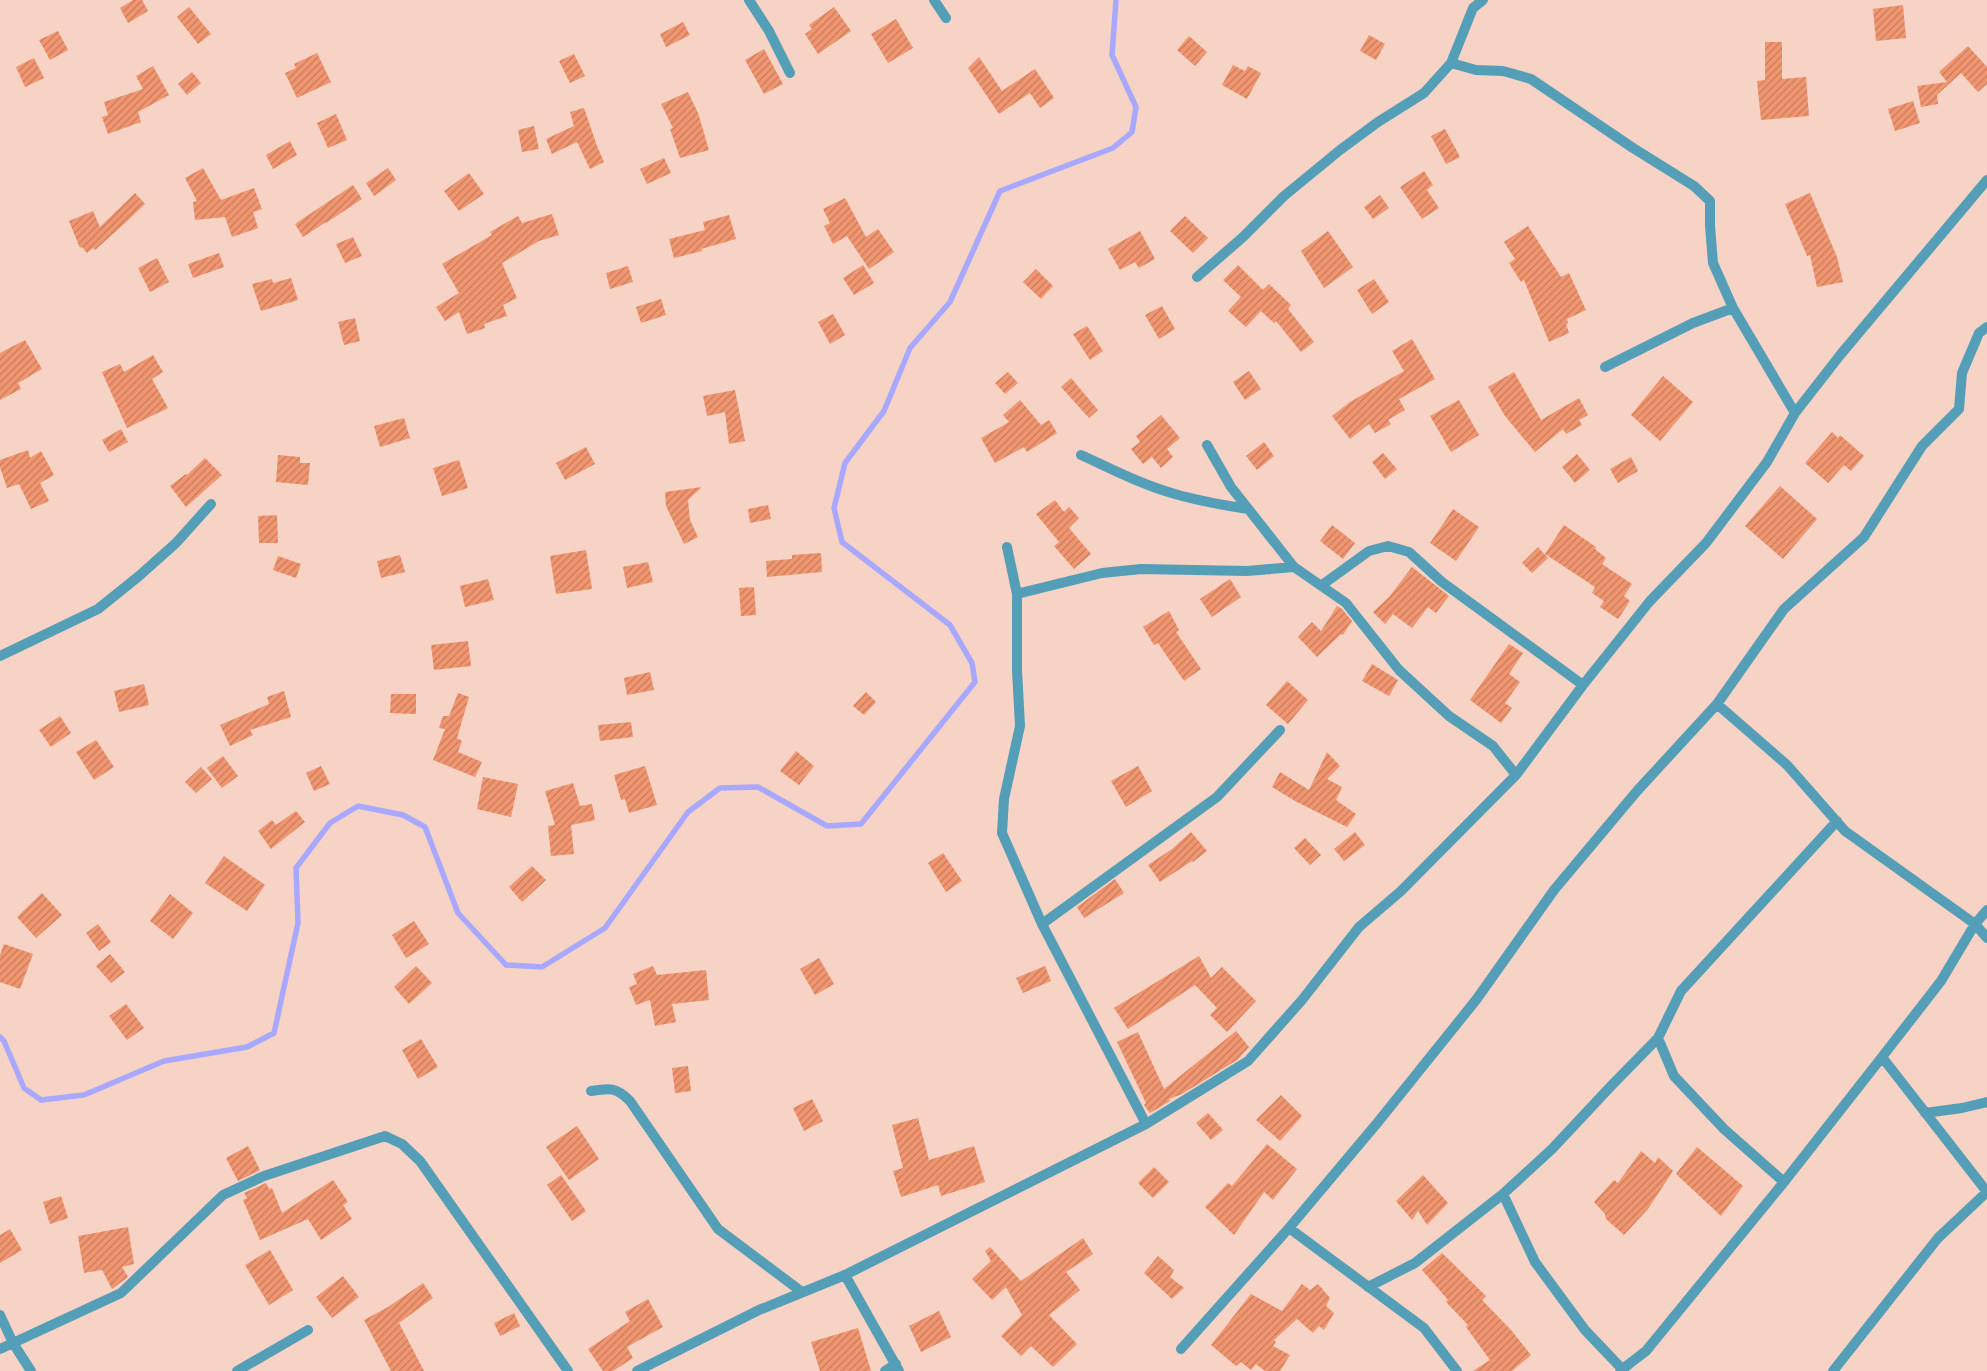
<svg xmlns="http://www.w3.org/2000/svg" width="1987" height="1371" font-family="Figtree,sans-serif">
  <defs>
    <pattern id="building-hatch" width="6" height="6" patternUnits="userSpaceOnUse" patternTransform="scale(1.25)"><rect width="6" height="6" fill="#f19670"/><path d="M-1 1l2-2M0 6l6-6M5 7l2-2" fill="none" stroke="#c67b5c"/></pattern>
  </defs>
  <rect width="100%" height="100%" fill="#f6d3c5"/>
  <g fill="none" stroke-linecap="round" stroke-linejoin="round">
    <path stroke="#a8a8fe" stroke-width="5.5" d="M 0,1037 L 4,1041 L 24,1088 L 41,1100 L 84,1095 L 164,1061 L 247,1047 L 274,1033 L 298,923 L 296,868 L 330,823 L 358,806 L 403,815 L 425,827 L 458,913 L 506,965 L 542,967 L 605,928 L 688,812 L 720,788 L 758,787 L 827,826 L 861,824 L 975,682 L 972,663 L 950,625 L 842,542 L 834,508 L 845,463 L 884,411 L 910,348 L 950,302 L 1000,191 L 1113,148 L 1132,132 L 1136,107 L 1112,55 L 1116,0"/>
  </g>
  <path fill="url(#building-hatch)" d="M 133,0 L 142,0 L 148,11 L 128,23 L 120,8 Z
    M 1903,5 L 1906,38 L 1876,41 L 1873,9 Z
    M 189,7 L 211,34 L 198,44 L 177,17 Z
    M 834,7 L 851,31 L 818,54 L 805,34 L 812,29 L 809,25 Z
    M 896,19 L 913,48 L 888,63 L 871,34 Z
    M 683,22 L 690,35 L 666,47 L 660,34 Z
    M 58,31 L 68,50 L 50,60 L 39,40 Z
    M 1369,35 L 1385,44 L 1376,60 L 1360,51 Z
    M 1189,36 L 1207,52 L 1195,66 L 1177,50 Z
    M 1765,42 L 1782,42 L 1782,79 L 1806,77 L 1809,116 L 1761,120 L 1757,81 L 1765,80 Z
    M 1968,46 L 1987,67 L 1987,84 L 1978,92 L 1961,73 L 1937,95 L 1938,104 L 1921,107 L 1917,86 L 1947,82 L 1939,72 Z
    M 764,49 L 783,84 L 764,94 L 745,60 Z
    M 317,53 L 331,82 L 297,98 L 285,73 L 296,68 L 294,64 Z
    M 574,54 L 585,76 L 570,83 L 559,61 Z
    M 979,57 L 1002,91 L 1035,69 L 1054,98 L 1040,108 L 1030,93 L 999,114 L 968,68 Z
    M 34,58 L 44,78 L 25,87 L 16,67 Z
    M 1233,65 L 1245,71 L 1248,66 L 1261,73 L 1247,99 L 1222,85 Z
    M 153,66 L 169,95 L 138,112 L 141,122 L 108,134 L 102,117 L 108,115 L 104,102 L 143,89 L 136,76 Z
    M 192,72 L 201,83 L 187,95 L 178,84 Z
    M 688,92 L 698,113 L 709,150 L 680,158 L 670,129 L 673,128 L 661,104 Z
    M 1913,101 L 1920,123 L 1895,131 L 1888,109 Z
    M 584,108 L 597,146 L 604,162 L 590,169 L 577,142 L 552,154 L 546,139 L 574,126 L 570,112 Z
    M 336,114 L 347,140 L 328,148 L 317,123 Z
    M 534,126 L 539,149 L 522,152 L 518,130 Z
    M 1445,129 L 1460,157 L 1446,164 L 1431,136 Z
    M 290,141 L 297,155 L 273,169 L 266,155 Z
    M 664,158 L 671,173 L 647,184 L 640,169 Z
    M 203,168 L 221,200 L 254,188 L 262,209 L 253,212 L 258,228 L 232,237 L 225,217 L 195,220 L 193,202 L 197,201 L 185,178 Z
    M 388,168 L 396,180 L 374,196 L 366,183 Z
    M 1424,171 L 1433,185 L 1427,190 L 1439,208 L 1422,219 L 1400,187 Z
    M 469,173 L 484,194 L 459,211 L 444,191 Z
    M 353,185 L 362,199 L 326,223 L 326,222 L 303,237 L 295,224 Z
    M 135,193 L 145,204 L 124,224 L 95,250 L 93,248 L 87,253 L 82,247 L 80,248 L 69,221 L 93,211 L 100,227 Z
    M 1810,193 L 1837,257 L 1843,282 L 1817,287 L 1810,255 L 1807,256 L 1785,204 Z
    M 1380,195 L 1389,208 L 1373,219 L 1364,207 Z
    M 845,198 L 866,237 L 878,229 L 894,252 L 869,269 L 847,236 L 833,244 L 824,226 L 830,223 L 823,209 Z
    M 552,214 L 559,235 L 539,241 L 502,263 L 517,298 L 503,305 L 507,316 L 484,324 L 485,328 L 467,334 L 459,312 L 445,321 L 436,307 L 459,293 L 442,264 L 492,235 L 490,232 L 518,216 L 522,223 Z
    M 729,215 L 736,239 L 701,249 L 702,251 L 674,258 L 669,239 L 705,230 L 703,222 Z
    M 1185,216 L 1208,238 L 1193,253 L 1170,231 Z
    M 1528,226 L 1561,277 L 1569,273 L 1586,310 L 1567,319 L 1568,323 L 1566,324 L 1569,333 L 1549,342 L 1524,280 L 1521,282 L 1509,263 L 1515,259 L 1504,242 Z
    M 1140,231 L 1155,259 L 1139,268 L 1135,262 L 1120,270 L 1108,249 Z
    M 1328,231 L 1353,267 L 1324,288 L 1301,251 Z
    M 353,237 L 362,256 L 345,263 L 336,244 Z
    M 219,253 L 224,267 L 193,278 L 188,264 Z
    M 157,258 L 169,282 L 150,292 L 138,268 Z
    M 863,265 L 874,283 L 854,295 L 843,278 Z
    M 1238,265 L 1263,290 L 1269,284 L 1291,305 L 1288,309 L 1314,342 L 1301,352 L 1276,321 L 1274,323 L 1261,311 L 1246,327 L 1228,311 L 1241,297 L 1223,280 Z
    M 628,266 L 633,282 L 610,289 L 606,273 Z
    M 1036,269 L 1053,286 L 1041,299 L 1023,282 Z
    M 291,278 L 298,300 L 261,311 L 252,284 L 272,279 L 273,283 Z
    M 1374,279 L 1389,302 L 1372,314 L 1357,290 Z
    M 661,299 L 666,315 L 641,323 L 636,307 Z
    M 1162,306 L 1175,329 L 1159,339 L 1145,315 Z
    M 833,314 L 845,335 L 830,344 L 818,322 Z
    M 355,318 L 360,341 L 344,345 L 338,322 Z
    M 1087,326 L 1103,351 L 1090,360 L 1073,334 Z
    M 1412,339 L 1435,379 L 1399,399 L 1405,410 L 1388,420 L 1391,424 L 1375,433 L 1369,424 L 1350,439 L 1332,416 L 1350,402 L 1404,371 L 1392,351 Z
    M 25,340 L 42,369 L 18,383 L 21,389 L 0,400 L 0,353 Z
    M 153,355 L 163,372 L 152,379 L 168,408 L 127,428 L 102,372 L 120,364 L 124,372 Z
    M 1249,371 L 1261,389 L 1245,400 L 1233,382 Z
    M 1008,372 L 1018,383 L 1005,394 L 995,383 Z
    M 1514,372 L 1541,420 L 1579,398 L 1588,415 L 1579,420 L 1582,425 L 1566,434 L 1563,429 L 1535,452 L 1505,416 L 1488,387 Z
    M 1663,376 L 1693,402 L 1660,441 L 1631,415 Z
    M 1071,378 L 1098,410 L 1089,418 L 1061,387 Z
    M 735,390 L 745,441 L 729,444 L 725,412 L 707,416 L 703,396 Z
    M 1020,400 L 1041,425 L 1049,420 L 1057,433 L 1027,452 L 1024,447 L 995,463 L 981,438 L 1009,422 L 1003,415 Z
    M 1459,400 L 1479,435 L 1451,452 L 1430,416 Z
    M 1161,415 L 1180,438 L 1167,449 L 1173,457 L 1161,468 L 1152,457 L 1143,464 L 1131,449 L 1140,442 L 1136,436 Z
    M 404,418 L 410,438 L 380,447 L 374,426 Z
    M 121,429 L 128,442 L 109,452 L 102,440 Z
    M 1832,432 L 1838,438 L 1840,435 L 1864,456 L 1851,471 L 1844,465 L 1828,483 L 1805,463 Z
    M 1264,442 L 1274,456 L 1257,470 L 1246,456 Z
    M 586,447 L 595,464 L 565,480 L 556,463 Z
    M 28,450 L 30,458 L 41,451 L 54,475 L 40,483 L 49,501 L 31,509 L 19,484 L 7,488 L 0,467 L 0,460 Z
    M 1383,453 L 1397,469 L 1385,479 L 1372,462 Z
    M 1577,454 L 1590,470 L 1575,483 L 1562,467 Z
    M 278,455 L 300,457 L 300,463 L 310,463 L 308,485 L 276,482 Z
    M 1631,457 L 1638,471 L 1618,483 L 1610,469 Z
    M 205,458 L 222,475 L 186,507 L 170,486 L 186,474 L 187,475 Z
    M 459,460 L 468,488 L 442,496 L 433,468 Z
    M 1780,486 L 1817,519 L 1783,559 L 1745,526 Z
    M 702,487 L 688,500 L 690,520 L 698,537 L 684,544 L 666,506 L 665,492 Z
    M 1055,500 L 1064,512 L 1069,507 L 1079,518 L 1069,528 L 1091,554 L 1074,569 L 1054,546 L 1059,542 L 1036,514 Z
    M 768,505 L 771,519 L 750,523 L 748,509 Z
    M 1453,509 L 1479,527 L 1456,561 L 1430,543 Z
    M 277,515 L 278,543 L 259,543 L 258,516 Z
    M 1332,525 L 1355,543 L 1343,559 L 1320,541 Z
    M 1564,525 L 1596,547 L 1595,549 L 1606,558 L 1602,564 L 1632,584 L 1624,596 L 1630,601 L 1618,619 L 1600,607 L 1604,601 L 1592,593 L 1595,587 L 1545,554 Z
    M 1538,547 L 1548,558 L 1532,573 L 1522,563 Z
    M 586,550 L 592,589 L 556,594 L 550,556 Z
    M 821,553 L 822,572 L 767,577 L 766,561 L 792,559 L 792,555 Z
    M 400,555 L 405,572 L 381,578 L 377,561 Z
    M 278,556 L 301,564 L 296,578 L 273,570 Z
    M 648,562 L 653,582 L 627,588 L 623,567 Z
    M 1412,567 L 1449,596 L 1436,613 L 1428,607 L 1412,628 L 1393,614 L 1385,624 L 1373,612 L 1389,597 Z
    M 488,579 L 494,600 L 465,607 L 460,586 Z
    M 1230,579 L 1241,597 L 1212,617 L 1200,599 Z
    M 754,587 L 756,615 L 741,616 L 739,588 Z
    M 1337,606 L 1342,609 L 1352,621 L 1343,635 L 1341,634 L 1317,657 L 1298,637 L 1312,622 L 1321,631 Z
    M 1169,611 L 1179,630 L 1176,632 L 1201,669 L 1184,681 L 1158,643 L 1154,645 L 1143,627 Z
    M 468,641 L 471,666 L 434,670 L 431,645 Z
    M 1509,644 L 1523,653 L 1509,674 L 1520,682 L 1505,703 L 1512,708 L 1501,723 L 1470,700 Z
    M 1372,664 L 1398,680 L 1389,696 L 1362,681 Z
    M 650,672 L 654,690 L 627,695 L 624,678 Z
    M 1287,681 L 1308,700 L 1288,724 L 1266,705 Z
    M 144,684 L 149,705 L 119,712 L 114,691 Z
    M 284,691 L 291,717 L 250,730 L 253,735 L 230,746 L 220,725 L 269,704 L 267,697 Z
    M 866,692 L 876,702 L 864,715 L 853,706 Z
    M 458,693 L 469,697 L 457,738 L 462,741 L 458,752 L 482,762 L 475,777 L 433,760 L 445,729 L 439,728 L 443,716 L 449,716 Z
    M 391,694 L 416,694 L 416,714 L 390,713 Z
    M 60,716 L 71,733 L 51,747 L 39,730 Z
    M 631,722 L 633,737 L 600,741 L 598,725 Z
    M 96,740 L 114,767 L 94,780 L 76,752 Z
    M 796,751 L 814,766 L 799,785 L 780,771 Z
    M 1327,752 L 1340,766 L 1327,779 L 1342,787 L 1336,800 L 1356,814 L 1347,827 L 1295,801 L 1272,787 L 1280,772 L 1309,790 Z
    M 223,756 L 238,776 L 222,788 L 207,768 Z
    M 321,766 L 330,784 L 314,791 L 306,773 Z
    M 645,766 L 657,805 L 629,813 L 625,799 L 621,800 L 614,775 Z
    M 1138,766 L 1152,791 L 1126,807 L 1111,781 Z
    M 201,767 L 212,779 L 196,793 L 185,782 Z
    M 483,777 L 518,784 L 511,817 L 477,809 Z
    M 573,783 L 580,806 L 592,804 L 595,820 L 571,825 L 574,854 L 551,856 L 548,826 L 555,825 L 545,791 Z
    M 296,811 L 305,822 L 271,849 L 258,831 L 272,820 L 276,825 Z
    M 1191,832 L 1207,851 L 1193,862 L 1192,861 L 1160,882 L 1148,865 L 1172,849 Z
    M 1355,832 L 1365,845 L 1344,861 L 1334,849 Z
    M 1305,838 L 1321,855 L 1310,865 L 1294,848 Z
    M 943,853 L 962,881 L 946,892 L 928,863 Z
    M 224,856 L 265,885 L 247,911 L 205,883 Z
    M 532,866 L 546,880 L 522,902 L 509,887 Z
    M 1115,879 L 1124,893 L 1084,918 L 1077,907 Z
    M 42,893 L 62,915 L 36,938 L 17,917 Z
    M 170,894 L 193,913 L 173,939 L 150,921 Z
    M 414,921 L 429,944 L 406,958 L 392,935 Z
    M 98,924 L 111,942 L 99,951 L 86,933 Z
    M 4,944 L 33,954 L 20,989 L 0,982 L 0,955 Z
    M 110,954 L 125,972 L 111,983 L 96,966 Z
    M 1199,956 L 1211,978 L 1222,967 L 1256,1001 L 1227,1032 L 1210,1015 L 1217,1008 L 1195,985 L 1128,1029 L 1114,1008 Z
    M 819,958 L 834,984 L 815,995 L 800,969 Z
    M 416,966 L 432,983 L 409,1004 L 394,987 Z
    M 653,966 L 657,975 L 706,970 L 709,1000 L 672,1004 L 676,1022 L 655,1026 L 650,1000 L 636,1005 L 629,987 L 637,984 L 633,974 Z
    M 1045,966 L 1051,981 L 1023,993 L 1016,978 Z
    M 126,1004 L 144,1028 L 127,1040 L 109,1016 Z
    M 1236,1031 L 1249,1047 L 1237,1060 L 1182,1094 L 1169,1099 L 1170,1101 L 1150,1113 L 1144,1105 L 1146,1103 L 1117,1042 L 1138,1032 L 1164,1089 Z
    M 421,1039 L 438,1067 L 418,1079 L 402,1050 Z
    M 688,1066 L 691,1091 L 675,1093 L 672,1068 Z
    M 1281,1095 L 1302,1116 L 1280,1141 L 1256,1120 Z
    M 812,1099 L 823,1121 L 804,1131 L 793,1108 Z
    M 1208,1113 L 1223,1130 L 1211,1140 L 1196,1123 Z
    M 918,1118 L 929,1160 L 974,1146 L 985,1182 L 941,1196 L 938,1185 L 901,1197 L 893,1171 L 903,1168 L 892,1125 Z
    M 577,1126 L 599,1159 L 569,1180 L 546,1147 Z
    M 1267,1144 L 1297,1169 L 1273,1200 L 1264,1192 L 1234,1235 L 1205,1207 L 1228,1183 L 1232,1186 Z
    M 248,1146 L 260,1170 L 238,1181 L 226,1158 Z
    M 1697,1147 L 1743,1186 L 1721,1216 L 1676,1174 Z
    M 1641,1151 L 1655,1163 L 1658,1157 L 1673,1171 L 1648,1209 L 1624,1235 L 1606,1219 L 1605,1214 L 1594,1202 L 1614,1180 L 1618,1183 Z
    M 1154,1167 L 1169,1182 L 1153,1198 L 1138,1183 Z
    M 561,1175 L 586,1211 L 572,1221 L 547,1185 Z
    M 1423,1175 L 1448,1203 L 1427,1225 L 1418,1211 L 1412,1220 L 1396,1201 Z
    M 333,1180 L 348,1202 L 343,1205 L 352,1219 L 321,1240 L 308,1219 L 260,1240 L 243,1200 L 247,1198 L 244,1193 L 266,1183 L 269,1189 L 272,1188 L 282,1213 Z
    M 61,1196 L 68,1218 L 50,1224 L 43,1202 Z
    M 128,1227 L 134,1264 L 122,1267 L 128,1277 L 112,1289 L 102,1270 L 84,1273 L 78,1236 Z
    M 10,1229 L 22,1250 L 0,1263 L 0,1235 Z
    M 1083,1238 L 1093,1254 L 1066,1272 L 1080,1290 L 1049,1315 L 1077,1344 L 1053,1367 L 1031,1346 L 1021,1356 L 1001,1336 L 1022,1315 L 1006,1287 L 992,1300 L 972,1279 L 991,1261 L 985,1251 L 990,1247 L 1021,1281 Z
    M 270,1250 L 293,1290 L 269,1305 L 245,1265 Z
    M 1442,1253 L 1486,1296 L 1482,1300 L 1511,1330 L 1531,1355 L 1512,1371 L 1473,1371 L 1490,1360 L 1466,1327 L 1468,1325 L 1446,1302 L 1448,1300 L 1422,1270 Z
    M 1158,1256 L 1174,1270 L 1170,1277 L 1184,1288 L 1172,1299 L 1144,1273 Z
    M 343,1276 L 359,1297 L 332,1318 L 316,1297 Z
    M 423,1283 L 433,1298 L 399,1323 L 424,1371 L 391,1371 L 364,1320 L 388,1307 Z
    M 1302,1284 L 1310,1290 L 1318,1284 L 1330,1298 L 1326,1306 L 1334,1313 L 1324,1330 L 1319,1326 L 1313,1333 L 1297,1319 L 1274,1340 L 1276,1342 L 1273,1346 L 1290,1355 L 1280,1371 L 1265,1371 L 1256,1364 L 1251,1370 L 1241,1362 L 1236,1366 L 1211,1345 L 1251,1294 L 1282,1311 Z
    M 648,1299 L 663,1327 L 627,1347 L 633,1358 L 613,1371 L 603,1371 L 588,1349 L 630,1321 L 625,1312 Z
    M 939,1311 L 951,1337 L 921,1352 L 909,1326 Z
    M 514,1313 L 520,1326 L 500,1336 L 494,1323 Z
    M 858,1328 L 871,1371 L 820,1371 L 811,1342 Z"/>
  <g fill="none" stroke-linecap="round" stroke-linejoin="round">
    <path stroke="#559eb7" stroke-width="10" d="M 749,0 L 769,31 L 790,73
      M 934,0 L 946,18
      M 1451,63 L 1476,70 L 1503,71 L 1531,79 L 1633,148 L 1694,186 L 1710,201 L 1710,226 L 1713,263 L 1733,308 L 1795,413
      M 1197,277 L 1243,237 L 1284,196 L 1340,150 L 1378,122 L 1424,93 L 1451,63 L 1473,8 L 1483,0
      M 1605,367 L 1693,323 L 1733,308
      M 1207,445 L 1231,487 L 1294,567 L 1346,603 L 1399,670 L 1449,716 L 1493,746 L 1516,775
      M 1081,455 C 1112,469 1142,485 1175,494 C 1198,501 1223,505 1247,509
      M 1007,547 L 1017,594 L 1017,670 L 1020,726 L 1004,799 L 1002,833 L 1042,924 L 1146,1124
      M 1322,585 L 1369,551 L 1388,546 L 1409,552 L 1442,582 L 1583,685
      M 1017,594 L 1102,573 L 1141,569 L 1247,571 L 1294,567
      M 0,656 L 98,609 L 139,576 L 176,543 L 211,504
      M 1717,704 L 1787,765 L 1845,831 L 1975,924 L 1987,938
      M 1042,924 L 1217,797 L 1280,730
      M 1658,1038 L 1674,1076 L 1724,1129 L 1784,1182
      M 1882,1057 L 1987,1192
      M 591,1091 C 610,1088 616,1087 630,1101 L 718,1229 L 802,1292
      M 1925,1113 L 1962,1108 L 1987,1102
      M 1503,1194 L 1535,1262 L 1585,1330 L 1624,1371
      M 1289,1228 L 1424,1328 L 1457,1371
      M 845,1275 L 899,1371
      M 1368,1287 L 1415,1263 L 1503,1194 L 1552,1149 L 1612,1085 L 1658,1038 L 1681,991 L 1837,821
      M 0,1315 L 13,1343 L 31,1371
      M 0,1349 L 121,1293 L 223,1195 L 264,1176 L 385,1136 L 402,1144 L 420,1161 L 568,1371
      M 1181,1349 L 1289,1228 L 1378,1122 L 1476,1000 L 1554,890 L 1637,791 L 1717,704 L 1784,609 L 1864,537 L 1922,446 L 1959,409 L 1962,373 L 1979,333 L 1987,327
      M 237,1371 L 308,1330
      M 637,1371 L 759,1310 L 845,1275 L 1146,1124 L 1248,1061 L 1302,1000 L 1359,927 L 1401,891 L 1516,775 L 1583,685 L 1650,601 L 1706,543 L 1767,462 L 1795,413 L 1841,354 L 1987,180
      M 885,1371 L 896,1364
      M 1620,1371 L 1646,1351 L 1784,1182 L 1882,1057 L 1941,981 L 1975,924 L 1987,910
      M 1833,1371 L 1938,1238 L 1987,1192"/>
  </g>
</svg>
